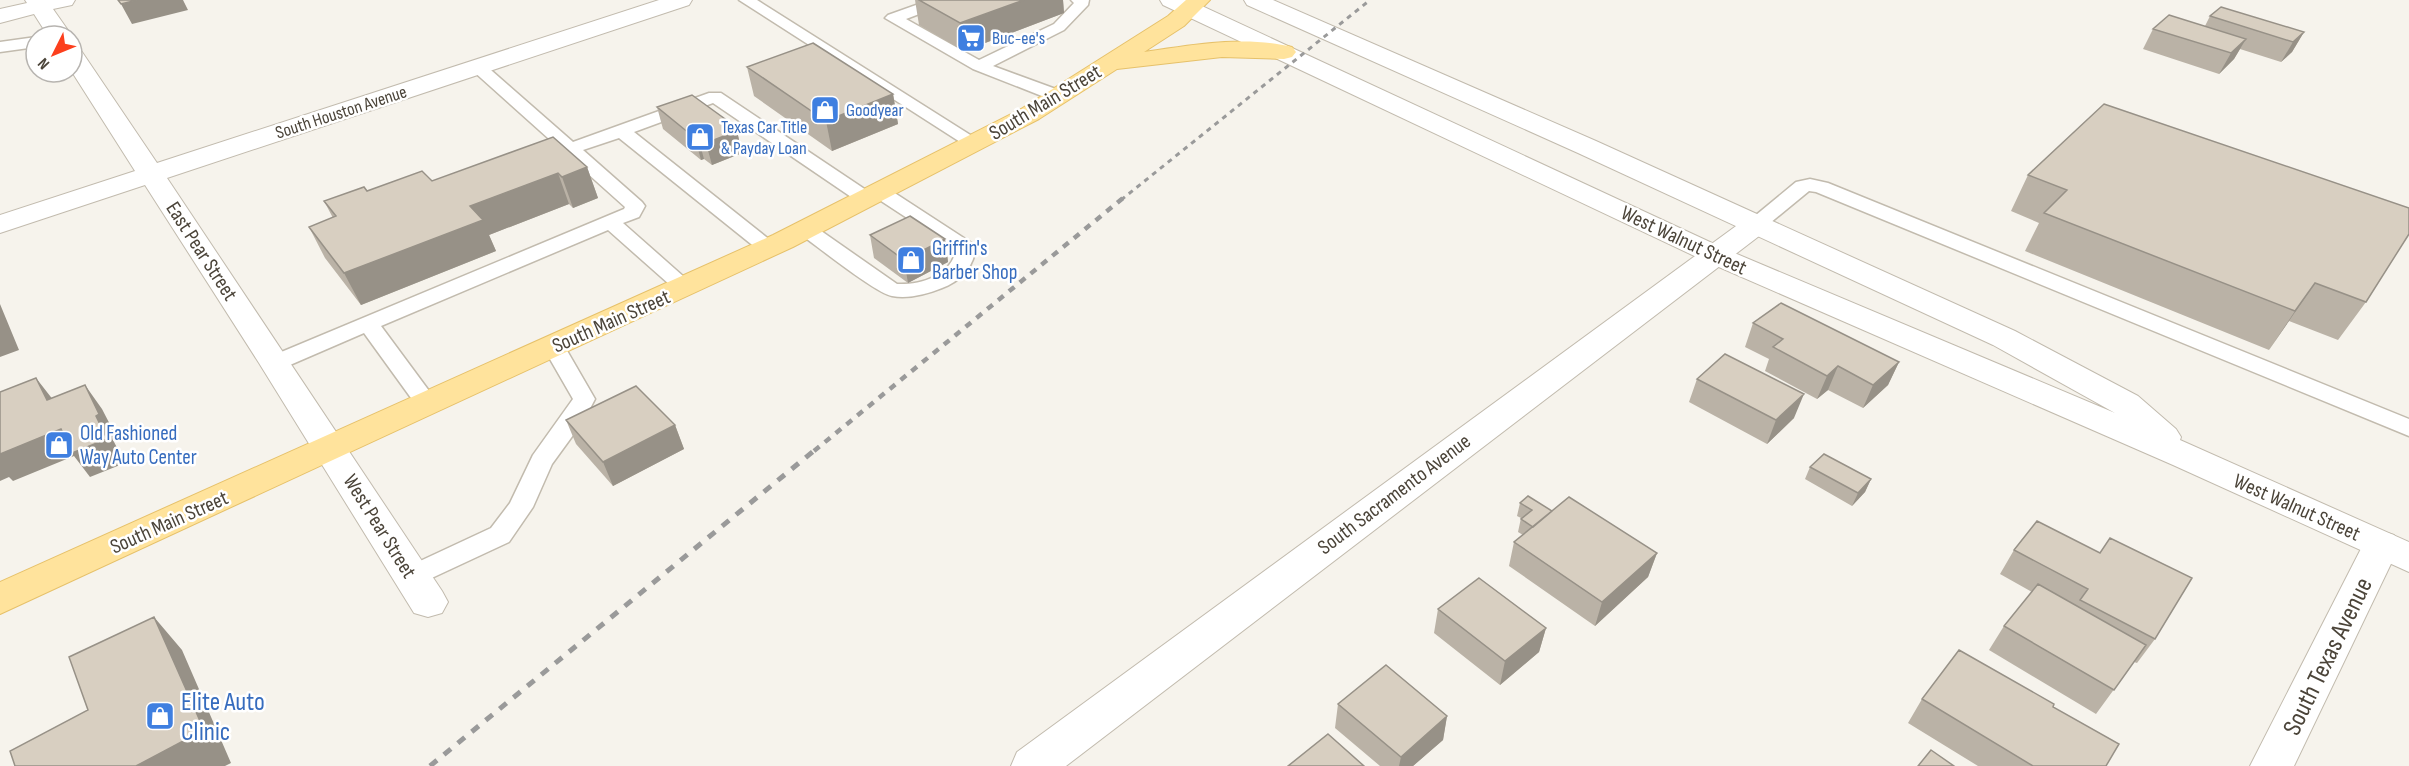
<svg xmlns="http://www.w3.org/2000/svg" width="2409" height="766" font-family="'Sofia Sans Condensed',sans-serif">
  <rect width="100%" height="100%" fill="#f6f3ec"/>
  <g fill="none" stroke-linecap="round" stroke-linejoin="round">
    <g stroke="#c2bbae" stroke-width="3">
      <path id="service" d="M 739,0 L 757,0 L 983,143 L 980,147 L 968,147 Z
        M 930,0 L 935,2 L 938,5 L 935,8 L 906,19 L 979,60 L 1054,24 L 1074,3 L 1071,0 L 1089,0 L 1088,5 L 1064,30 L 993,66 L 1064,92 L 1066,96 L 1064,100 L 1052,100 L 973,69 L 885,18 L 888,15 Z
        M 36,37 L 36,47 L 0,52 L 0,42 Z
        M 478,62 L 484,64 L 573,142 L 709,93 L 721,93 L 872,194 L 873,188 L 887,188 L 973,244 L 976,248 C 973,267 961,281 942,288 C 927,294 909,299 892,296 C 877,294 817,246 800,234 L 797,230 L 800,226 L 814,226 L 897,284 C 921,285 951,276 956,250 L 875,197 L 874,203 L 860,203 L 713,103 L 634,132 L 775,244 L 778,248 L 775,252 L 761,252 L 619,138 L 583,150 L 642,202 L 645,206 L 639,217 L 623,223 L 692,284 L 695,288 L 692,292 L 685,294 L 678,292 L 608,230 L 381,326 L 435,399 L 438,404 L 435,409 L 427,412 L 419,409 L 364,333 L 283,368 L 275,370 L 267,368 L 264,363 L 267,358 L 624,209 L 625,207 L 472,70 L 470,67 Z
        M 1810,179 L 1828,183 L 2409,419 L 2409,436 L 1816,192 L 1809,191 L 1764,228 L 1750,228 L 1747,224 L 1750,220 L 1796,182 Z
        M 554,340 L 562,342 L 595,399 L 584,420 L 552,464 L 533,507 L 509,542 L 421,583 L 412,586 L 403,583 L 399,576 L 403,569 L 491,528 L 510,503 L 533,455 L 573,399 L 543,347 L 546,342 Z"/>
    </g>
    <g stroke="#c2bbae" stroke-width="2">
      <path id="minor" d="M 25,0 L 75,0 L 72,5 L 53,9 L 72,36 L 48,36 L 34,14 L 0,23 L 0,9 L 27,3 Z
        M 659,0 L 692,0 L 689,5 L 167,178 L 442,591 L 448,602 L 442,613 L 428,617 L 414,613 L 259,363 L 145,185 L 0,233 L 0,215 L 135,171 L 72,72 L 72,47 L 80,49 L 157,163 Z
        M 1757,215 L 1767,218 L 1771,224 L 1767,230 L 1066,766 L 1011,766 L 1017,752 L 1747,218 Z
        M 2381,531 L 2394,535 L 2400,545 L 2294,766 L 2250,766 L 2368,535 Z"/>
    </g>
    <g stroke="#c2bbae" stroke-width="2">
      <path id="tertiary" d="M 1160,0 L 1189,0 L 1725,249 L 2115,413 L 1993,345 L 1578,153 L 1247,5 L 1244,0 L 1273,0 L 1596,141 L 2015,331 L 2138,396 L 2176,429 L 2181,437 L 2180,440 L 2409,542 L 2409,572 L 2173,465 L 1705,261 L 1163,5 Z"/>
    </g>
    <g stroke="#e6c16a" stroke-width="2">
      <path id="primary" d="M 1186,0 L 1210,0 L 1184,26 L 1144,52 C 1191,45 1245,35 1292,47 L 1296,52 L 1292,57 L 1284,59 L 1222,57 L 1117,69 L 1039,119 L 793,247 L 0,614 L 0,582 L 773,235 L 1021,109 L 1168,16 Z"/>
    </g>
    <use href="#service" fill="#fff" fill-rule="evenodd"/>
    <use href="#minor" fill="#fff" fill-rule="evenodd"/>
    <use href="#tertiary" fill="#fff" fill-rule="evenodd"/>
    <use href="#primary" fill="#ffe39c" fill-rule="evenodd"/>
    <path stroke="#9a9a9a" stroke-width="3" stroke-dasharray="5 5" stroke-linecap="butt" d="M 1121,200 L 1370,0"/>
    <path stroke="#9a9a9a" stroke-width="4.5" stroke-dasharray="7 7" stroke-linecap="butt" d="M 814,451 L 1123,198"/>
    <path stroke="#9a9a9a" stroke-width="5" stroke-dasharray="9 9" stroke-linecap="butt" d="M 430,766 L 816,449"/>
  </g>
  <path fill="#bab2a6" d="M 915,0 L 1063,0 L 1064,13 L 964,51 L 919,25 Z
    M 2210,16 L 2304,32 L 2292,52 L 2281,62 L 2240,49 L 2234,59 L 2219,74 L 2143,49 L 2153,29 L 2205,26 Z
    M 747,67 L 893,94 L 898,124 L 832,151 L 754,96 Z
    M 657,107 L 732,124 L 733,129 L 737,131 L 742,153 L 712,165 L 704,159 L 701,160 L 663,129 Z
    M 587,167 L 598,198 L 573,208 L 569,204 L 489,235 L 496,251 L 361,305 L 325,258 L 309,227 L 333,218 L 324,201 L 367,191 Z
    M 2028,175 L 2366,302 L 2338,340 L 2289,321 L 2269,350 L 2025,251 L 2039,223 L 2011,211 Z
    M 870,235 L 945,239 L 948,262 L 908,283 L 874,258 Z
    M 1753,323 L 1899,362 L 1888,385 L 1863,408 L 1828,390 L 1817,399 L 1765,371 L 1769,359 L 1745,347 Z
    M 1697,379 L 1794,418 L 1767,444 L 1689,402 Z
    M 566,420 L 675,425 L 684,449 L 613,486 L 576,444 Z
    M 1810,467 L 1871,479 L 1865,492 L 1852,506 L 1805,479 Z
    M 1520,503 L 1552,511 L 1657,553 L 1648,577 L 1595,626 L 1509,566 L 1514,542 L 1523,535 L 1518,532 L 1521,518 L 1517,516 Z
    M 2037,521 L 2155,639 L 2137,663 L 2134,662 L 2096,714 L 1989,650 L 2004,626 L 2032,592 L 2000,574 L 2014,550 Z
    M 1438,609 L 1546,628 L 1539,652 L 1500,685 L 1434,633 Z
    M 1922,699 L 2053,707 L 2106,766 L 1978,766 L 1908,723 Z
    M 1338,704 L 1447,716 L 1443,740 L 1413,766 L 1380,766 L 1335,728 Z"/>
  <path fill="#979187" d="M 137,0 L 183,0 L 188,10 L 132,24 L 121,4 Z
    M 1024,0 L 1063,0 L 1064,13 L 964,51 L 960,23 Z
    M 2304,32 L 2292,52 L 2281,62 L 2293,42 Z
    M 2246,39 L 2234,59 L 2219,74 L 2231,53 Z
    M 893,94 L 898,124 L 832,151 L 826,121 Z
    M 732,124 L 734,133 L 737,131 L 742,153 L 712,165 L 706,143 L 729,125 Z
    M 698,137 L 704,159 L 701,160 L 695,138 Z
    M 587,167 L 598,198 L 573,208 L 562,177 Z
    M 558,173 L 569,204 L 489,235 L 496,251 L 361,305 L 344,273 L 470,206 Z
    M 945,239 L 948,262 L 908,283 L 904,260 Z
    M 2315,283 L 2289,321 L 2269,350 L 2295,311 Z
    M 0,304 L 19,350 L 0,357 Z
    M 1899,362 L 1888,385 L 1863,408 L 1873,385 Z
    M 1838,366 L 1828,390 L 1817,399 L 1827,376 Z
    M 36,378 L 54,401 L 47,400 Z
    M 85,385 L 102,409 L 117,438 L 113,440 L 125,463 L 90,477 L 74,456 L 13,481 L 9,477 L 0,481 L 0,454 Z
    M 1804,394 L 1794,418 L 1767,444 L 1776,420 Z
    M 675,425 L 684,449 L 613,486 L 603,462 Z
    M 1871,479 L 1865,492 L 1852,506 L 1858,493 Z
    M 1657,553 L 1648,577 L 1595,626 L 1602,602 Z
    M 154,617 L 182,650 L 231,763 L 225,766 L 136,766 Z
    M 1546,628 L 1539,652 L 1500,685 L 1505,661 Z
    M 1447,716 L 1443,740 L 1413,766 L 1399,766 L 1401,757 Z"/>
  <path fill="#d8cfc1" stroke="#979187" stroke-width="1.5" d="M 118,0 L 137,0 L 121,4 Z
    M 919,0 L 1024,0 L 960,23 Z
    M 2221,7 L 2304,32 L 2293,42 L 2210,16 Z
    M 2169,15 L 2246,39 L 2231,53 L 2153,29 Z
    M 813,43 L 893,94 L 826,121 L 747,67 Z
    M 692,95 L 732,124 L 729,125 L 737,131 L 706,143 L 698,137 L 695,138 L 657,107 Z
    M 2104,104 L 2409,208 L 2409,234 L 2366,302 L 2315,283 L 2295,311 L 2044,213 L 2067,190 L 2028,175 Z
    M 553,137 L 587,167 L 562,177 L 558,173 L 470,206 L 483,220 L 344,273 L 309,227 L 336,216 L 324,201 L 364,187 L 367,191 L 422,171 L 432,181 Z
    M 910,216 L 945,239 L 904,260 L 870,235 Z
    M 1781,303 L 1899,362 L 1873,385 L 1838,366 L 1827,376 L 1773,347 L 1783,339 L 1753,323 Z
    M 1725,354 L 1804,394 L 1776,420 L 1697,379 Z
    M 36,378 L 47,400 L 85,385 L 99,414 L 96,416 L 107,439 L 72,453 L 61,429 L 0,454 L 0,392 Z
    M 636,386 L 675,425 L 603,462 L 566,420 Z
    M 1824,454 L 1871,479 L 1858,493 L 1810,467 Z
    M 1528,496 L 1552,511 L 1533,527 L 1521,519 L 1532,510 L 1520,503 Z
    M 1569,497 L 1657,553 L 1602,602 L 1514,542 Z
    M 2037,521 L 2100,553 L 2110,538 L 2192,578 L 2155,639 L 2080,600 L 2088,589 L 2014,550 Z
    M 1479,578 L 1546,628 L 1505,661 L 1438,609 Z
    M 2038,584 L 2146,645 L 2114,690 L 2004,626 Z
    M 154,617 L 204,730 L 136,766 L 15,766 L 10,751 L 88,710 L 69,657 Z
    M 1959,650 L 2054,704 L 2053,707 L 2119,744 L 2106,766 L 2033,766 L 1922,699 Z
    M 1386,665 L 1447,716 L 1401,757 L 1338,704 Z
    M 1328,734 L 1364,766 L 1288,766 Z
    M 1931,750 L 1954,766 L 1918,766 Z"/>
  <defs>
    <g id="supermarket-square" transform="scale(1.5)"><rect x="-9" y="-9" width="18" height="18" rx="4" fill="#3f7fe0" stroke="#fff"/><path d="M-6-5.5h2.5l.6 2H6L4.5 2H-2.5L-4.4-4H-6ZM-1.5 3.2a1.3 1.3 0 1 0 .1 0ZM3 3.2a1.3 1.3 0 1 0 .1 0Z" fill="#fff"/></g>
    <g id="shop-square" transform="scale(1.5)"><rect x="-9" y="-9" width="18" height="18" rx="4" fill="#3f7fe0" stroke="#fff"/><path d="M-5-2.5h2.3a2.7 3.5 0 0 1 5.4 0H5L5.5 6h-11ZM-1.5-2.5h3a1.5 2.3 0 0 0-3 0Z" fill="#fff"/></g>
  </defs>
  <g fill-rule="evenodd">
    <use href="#supermarket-square" x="971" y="38"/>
    <use href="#shop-square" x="825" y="110"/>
    <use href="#shop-square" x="700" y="137"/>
    <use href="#shop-square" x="911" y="260"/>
    <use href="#shop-square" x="59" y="445"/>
    <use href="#shop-square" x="160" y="716"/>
  </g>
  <g text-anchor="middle" stroke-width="5" stroke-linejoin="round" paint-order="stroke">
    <g font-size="18" fill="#366cbe" stroke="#fff" text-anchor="start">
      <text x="992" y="44">Buc-ee's</text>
      <text x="846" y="116">Goodyear</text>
      <text x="721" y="133">Texas Car Title<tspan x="721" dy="21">&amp; Payday Loan</tspan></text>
    </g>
    <g font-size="18" fill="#4b4439" stroke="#fff">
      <text transform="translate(341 112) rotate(-18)" y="6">South Houston Avenue</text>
    </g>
    <g font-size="21" fill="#4b4439" stroke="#fff">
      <text transform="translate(1045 102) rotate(-31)" y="7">South Main Street</text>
      <text transform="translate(1684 240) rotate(25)" y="7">West Walnut Street</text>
      <text transform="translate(202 251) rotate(57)" y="7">East Pear Street</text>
      <text transform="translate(611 321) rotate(-24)" y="7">South Main Street</text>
      <text transform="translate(1394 494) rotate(-37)" y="7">South Sacramento Avenue</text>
      <text transform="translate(2297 507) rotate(24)" y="7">West Walnut Street</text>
      <text transform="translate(169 522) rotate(-24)" y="7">South Main Street</text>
      <text transform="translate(380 526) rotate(58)" y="7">West Pear Street</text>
    </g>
    <g font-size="21" fill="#366cbe" stroke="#fff" text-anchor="start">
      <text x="932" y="255">Griffin's<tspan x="932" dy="24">Barber Shop</tspan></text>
      <text x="80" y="440">Old Fashioned<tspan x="80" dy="24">Way Auto Center</tspan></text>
    </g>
    <g font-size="26" fill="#4b4439" stroke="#fff">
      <text transform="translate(2327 656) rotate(-64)" y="9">South Texas Avenue</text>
    </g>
    <g font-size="26" fill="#366cbe" stroke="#fff" text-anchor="start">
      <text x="181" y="710">Elite Auto<tspan x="181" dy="30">Clinic</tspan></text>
    </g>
  </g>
  <g transform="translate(54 54) rotate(227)"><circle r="28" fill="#ffffff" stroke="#b7b4b0" stroke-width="1.5"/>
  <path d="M0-4.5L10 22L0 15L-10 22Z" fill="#fc3f1d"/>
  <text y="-9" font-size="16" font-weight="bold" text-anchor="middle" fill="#4b4439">N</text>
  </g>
</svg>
